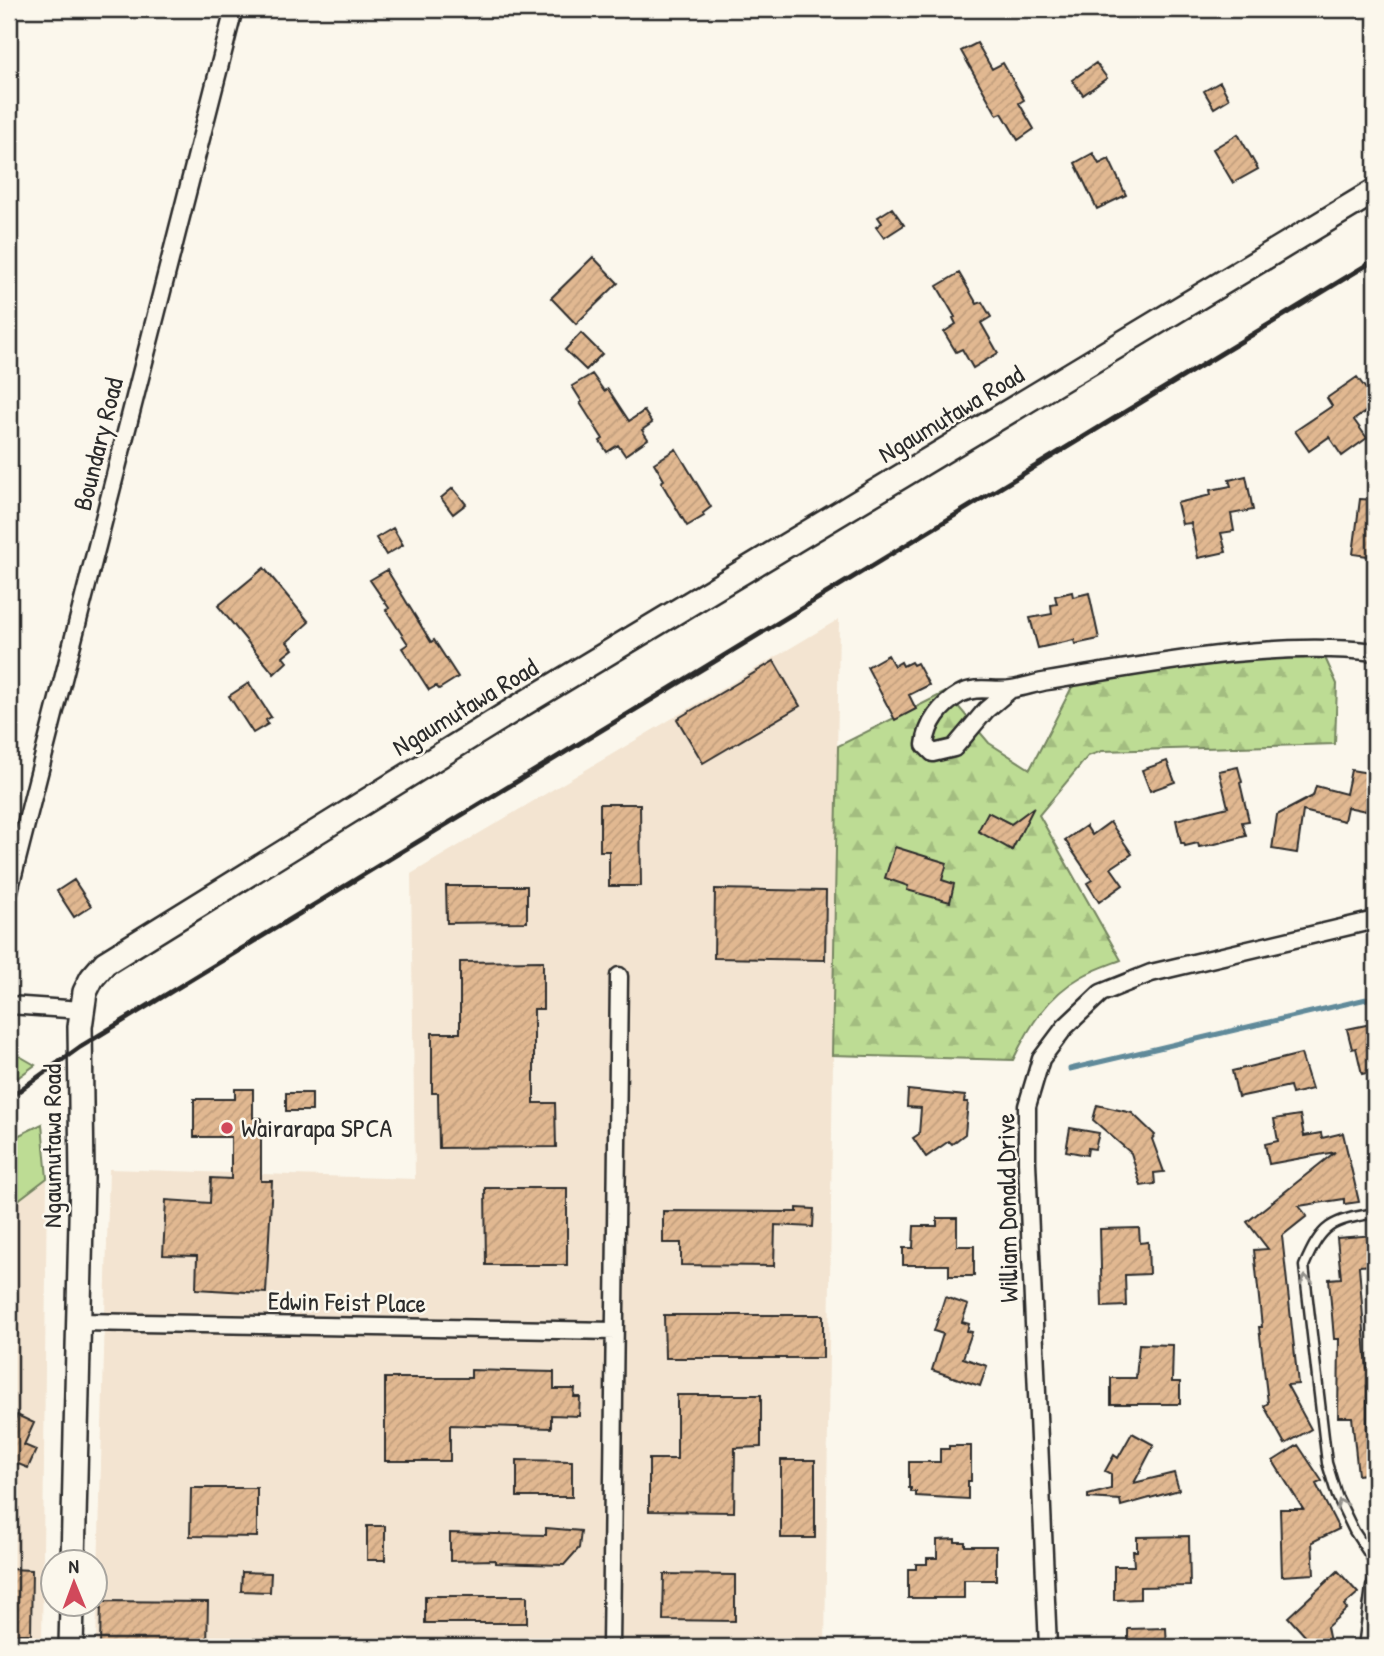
<svg xmlns="http://www.w3.org/2000/svg" width="1384" height="1656" font-family="'Patrick Hand',sans-serif">
  <defs>
    <pattern id="forest-firs" width="22" height="20" patternUnits="userSpaceOnUse" patternTransform="scale(1.75)"><rect width="22" height="20" fill="#bddc94"/><path d="M5 1l3.5 6h-7zM16 11l3.5 6h-7z" fill="#a3bd80"/></pattern>
    <pattern id="building-hatch" width="6" height="6" patternUnits="userSpaceOnUse" patternTransform="scale(1.75)"><rect width="6" height="6" fill="#e1b891"/><path d="M-1 1l2-2M0 6l6-6M5 7l2-2" fill="none" stroke="#c19e7d"/></pattern>
  </defs>
  <rect width="100%" height="100%" fill="#fbf7ec"/>
  <filter id="ink" filterUnits="userSpaceOnUse"><feTurbulence type="fractalNoise" baseFrequency=".0143" numOctaves="2"/><feDisplacementMap in="SourceGraphic" scale="14" xChannelSelector="R" yChannelSelector="G"/><feConvolveMatrix kernelMatrix="1 2 1 2 8 2 1 2 1" color-interpolation-filters="sRGB"/></filter>
  <g filter="url(#ink)">
    <path fill="#f3e4d1" d="M 839,619 L 825,1647 L 96,1647 L 109,1169 L 415,1179 L 411,874 Z
      M 47,1178 L 42,1647 L 9,1647 L 9,1207 Z"/>
    <path fill="#bddc94" stroke="#748460" stroke-width="2" d="M 9,1050 L 35,1065 L 9,1084 Z
      M 42,1124 L 47,1178 L 9,1207 L 9,1140 Z"/>
    <path fill="url(#forest-firs)" stroke="#748460" stroke-width="2" d="M 1322,651 L 1337,684 L 1335,744 L 1102,751 L 1088,756 L 1039,815 L 1121,960 C 1108,965 1093,970 1081,977 C 1047,996 1029,1027 1013,1060 L 832,1055 L 838,746 L 946,692 L 989,743 L 1030,769 L 1075,681 L 1146,658 Z"/>
    <g fill="none" stroke-linecap="round" stroke-linejoin="round">
      <path stroke="#608a9a" stroke-width="5" d="M 1070,1069 L 1375,997"/>
    </g>
    <path fill="url(#building-hatch)" stroke="#2b2b2b" stroke-width="2" d="M 977,43 L 992,69 L 1003,63 L 1024,100 L 1019,103 L 1034,129 L 1018,140 L 1002,113 L 997,115 L 961,51 Z
      M 1096,63 L 1107,78 L 1083,95 L 1072,80 Z
      M 1220,82 L 1229,99 L 1214,108 L 1204,91 Z
      M 1238,134 L 1258,169 L 1233,183 L 1213,149 Z
      M 1093,153 L 1099,164 L 1109,159 L 1126,195 L 1097,209 L 1075,163 Z
      M 892,208 L 904,225 L 884,238 L 876,227 L 882,223 L 878,217 Z
      M 593,257 L 618,283 L 576,324 L 551,298 Z
      M 959,273 L 977,304 L 982,302 L 991,317 L 981,323 L 998,353 L 973,368 L 962,349 L 956,352 L 944,332 L 956,324 L 953,318 L 955,317 L 937,286 Z
      M 581,333 L 602,354 L 586,370 L 565,350 Z
      M 592,374 L 604,391 L 608,389 L 629,421 L 644,411 L 652,423 L 642,430 L 648,439 L 625,455 L 618,445 L 607,452 L 600,441 L 603,439 L 580,403 L 582,402 L 572,386 Z
      M 1357,377 L 1366,389 L 1370,387 L 1375,395 L 1375,405 L 1354,420 L 1367,438 L 1342,456 L 1329,437 L 1309,451 L 1295,431 L 1332,406 L 1327,398 Z
      M 676,449 L 711,507 L 703,513 L 704,516 L 687,526 L 661,482 L 664,480 L 654,463 Z
      M 1246,476 L 1253,510 L 1231,514 L 1234,531 L 1221,533 L 1226,552 L 1198,558 L 1191,523 L 1182,524 L 1177,503 L 1211,495 L 1210,490 L 1231,486 L 1229,480 Z
      M 453,488 L 466,504 L 453,514 L 441,498 Z
      M 1360,499 L 1375,500 L 1375,557 L 1353,554 Z
      M 393,528 L 403,545 L 386,555 L 376,538 Z
      M 264,568 L 309,622 L 287,642 L 293,649 L 283,657 L 287,662 L 274,674 L 218,606 Z
      M 387,570 L 431,642 L 434,640 L 458,677 L 439,689 L 436,686 L 429,690 L 402,648 L 408,644 L 386,610 L 389,608 L 370,580 Z
      M 1072,592 L 1073,597 L 1089,593 L 1099,639 L 1075,644 L 1074,640 L 1038,648 L 1030,618 L 1052,614 L 1051,605 L 1057,604 L 1055,596 Z
      M 888,655 L 894,666 L 901,662 L 903,666 L 911,662 L 913,665 L 917,663 L 929,685 L 909,695 L 916,709 L 895,720 L 867,667 Z
      M 774,661 L 800,706 L 703,763 L 677,719 Z
      M 249,683 L 271,717 L 266,720 L 268,724 L 253,733 L 229,696 Z
      M 1167,761 L 1175,782 L 1150,791 L 1142,770 Z
      M 1238,767 L 1242,782 L 1240,783 L 1249,821 L 1242,822 L 1246,836 L 1215,844 L 1199,847 L 1198,843 L 1185,846 L 1184,843 L 1181,843 L 1176,820 L 1228,807 L 1219,771 Z
      M 1351,770 L 1375,774 L 1366,811 L 1347,807 L 1344,821 L 1303,811 L 1297,853 L 1272,849 L 1277,815 L 1313,796 L 1316,786 L 1346,794 Z
      M 600,804 L 640,804 L 641,886 L 609,886 L 609,851 L 600,851 Z
      M 1034,807 L 1012,850 L 978,831 L 988,812 L 1011,824 Z
      M 1110,822 L 1132,854 L 1111,868 L 1123,885 L 1099,902 L 1087,883 L 1092,880 L 1065,840 L 1086,826 L 1092,835 Z
      M 895,847 L 947,863 L 942,880 L 954,884 L 950,902 L 907,890 L 908,886 L 885,878 Z
      M 74,880 L 91,906 L 74,917 L 57,891 Z
      M 446,886 L 527,886 L 527,922 L 447,923 Z
      M 715,889 L 826,891 L 825,960 L 714,958 Z
      M 543,961 L 543,1009 L 534,1009 L 534,1103 L 555,1103 L 556,1147 L 439,1148 L 438,1093 L 432,1093 L 432,1033 L 460,1033 L 460,962 Z
      M 1371,1024 L 1373,1029 L 1375,1028 L 1375,1071 L 1362,1074 L 1356,1048 L 1352,1049 L 1347,1029 Z
      M 1301,1054 L 1312,1089 L 1292,1094 L 1290,1086 L 1238,1097 L 1232,1071 Z
      M 235,1089 L 253,1089 L 253,1118 L 261,1118 L 261,1181 L 272,1181 L 266,1293 L 196,1289 L 197,1256 L 163,1255 L 166,1200 L 210,1203 L 211,1178 L 231,1179 L 231,1137 L 194,1137 L 194,1099 L 235,1099 Z
      M 908,1090 L 965,1096 L 964,1102 L 968,1102 L 965,1134 L 952,1144 L 949,1141 L 926,1157 L 913,1138 L 919,1134 L 921,1108 L 907,1107 Z
      M 286,1093 L 312,1093 L 312,1111 L 286,1111 Z
      M 1097,1105 L 1132,1113 L 1155,1135 L 1152,1139 L 1164,1172 L 1154,1173 L 1155,1184 L 1141,1186 L 1131,1153 L 1093,1120 Z
      M 1300,1115 L 1304,1136 L 1321,1133 L 1322,1138 L 1343,1133 L 1359,1202 L 1344,1204 L 1344,1199 L 1299,1206 L 1307,1216 L 1282,1236 L 1298,1384 L 1287,1385 L 1311,1429 L 1285,1444 L 1264,1406 L 1268,1403 L 1259,1327 L 1262,1327 L 1254,1250 L 1268,1249 L 1247,1222 L 1335,1152 L 1269,1164 L 1265,1144 L 1278,1141 L 1274,1119 Z
      M 1070,1128 L 1099,1133 L 1095,1149 L 1088,1148 L 1087,1155 L 1066,1151 Z
      M 485,1188 L 567,1188 L 567,1265 L 486,1265 Z
      M 797,1208 L 814,1209 L 813,1227 L 775,1225 L 774,1266 L 681,1265 L 681,1243 L 663,1243 L 663,1211 L 797,1212 Z
      M 937,1218 L 957,1218 L 957,1246 L 974,1246 L 974,1276 L 949,1276 L 949,1265 L 903,1265 L 903,1248 L 913,1248 L 914,1226 L 937,1226 Z
      M 1139,1228 L 1140,1243 L 1148,1242 L 1149,1274 L 1125,1275 L 1126,1306 L 1102,1307 L 1100,1229 Z
      M 1375,1235 L 1375,1265 L 1359,1266 L 1367,1369 L 1375,1369 L 1375,1387 L 1367,1387 L 1367,1430 L 1375,1429 L 1375,1473 L 1358,1475 L 1352,1417 L 1338,1417 L 1339,1339 L 1334,1339 L 1329,1279 L 1341,1278 L 1337,1238 Z
      M 945,1297 L 968,1305 L 962,1322 L 969,1324 L 967,1331 L 972,1332 L 963,1358 L 987,1366 L 980,1386 L 932,1370 L 943,1334 L 934,1331 Z
      M 664,1315 L 823,1315 L 823,1358 L 665,1358 Z
      M 1139,1344 L 1173,1345 L 1172,1382 L 1180,1382 L 1180,1404 L 1111,1404 L 1111,1378 L 1136,1378 Z
      M 471,1370 L 554,1372 L 554,1389 L 575,1389 L 574,1397 L 580,1397 L 579,1416 L 551,1415 L 551,1428 L 450,1425 L 450,1461 L 385,1461 L 385,1378 L 471,1378 Z
      M 677,1395 L 761,1395 L 761,1447 L 735,1448 L 734,1512 L 649,1511 L 649,1459 L 677,1459 Z
      M 17,1415 L 34,1423 L 24,1445 L 36,1450 L 28,1468 L 16,1463 L 9,1477 L 9,1433 Z
      M 1132,1433 L 1154,1445 L 1134,1483 L 1174,1473 L 1179,1490 L 1121,1506 L 1120,1500 L 1088,1498 L 1088,1495 L 1111,1489 L 1111,1474 L 1105,1471 L 1114,1455 L 1118,1458 Z
      M 1298,1445 L 1322,1481 L 1316,1484 L 1339,1529 L 1312,1542 L 1314,1574 L 1282,1576 L 1280,1509 L 1303,1509 L 1273,1461 Z
      M 949,1446 L 971,1446 L 971,1481 L 968,1481 L 968,1499 L 916,1496 L 916,1492 L 911,1492 L 911,1488 L 909,1488 L 909,1462 L 940,1462 L 940,1449 L 949,1449 Z
      M 517,1460 L 572,1461 L 572,1497 L 517,1497 Z
      M 781,1460 L 815,1460 L 815,1538 L 781,1538 Z
      M 191,1488 L 257,1488 L 257,1537 L 190,1536 Z
      M 367,1526 L 385,1526 L 385,1560 L 367,1560 Z
      M 546,1528 L 581,1531 L 579,1548 L 564,1565 L 495,1563 L 495,1560 L 450,1561 L 450,1533 L 546,1535 Z
      M 1189,1536 L 1190,1586 L 1140,1587 L 1140,1599 L 1114,1600 L 1114,1566 L 1134,1566 L 1133,1551 L 1137,1551 L 1137,1537 Z
      M 955,1539 L 955,1542 L 965,1542 L 965,1546 L 996,1546 L 996,1580 L 964,1580 L 964,1598 L 908,1598 L 908,1569 L 916,1569 L 916,1564 L 927,1564 L 927,1558 L 937,1558 L 937,1540 Z
      M 9,1569 L 32,1570 L 31,1634 L 9,1634 Z
      M 1338,1571 L 1358,1593 L 1344,1605 L 1347,1609 L 1327,1627 L 1331,1647 L 1315,1647 L 1288,1617 Z
      M 242,1572 L 271,1573 L 270,1592 L 241,1591 Z
      M 664,1574 L 735,1575 L 735,1621 L 663,1620 Z
      M 425,1596 L 527,1596 L 527,1623 L 425,1623 Z
      M 101,1601 L 208,1602 L 207,1647 L 100,1647 Z
      M 1166,1628 L 1167,1647 L 1128,1647 L 1128,1629 Z"/>
    <g fill="none" stroke-linecap="round" stroke-linejoin="round">
      <g stroke="#2b2b2b" stroke-width="13">
        <path id="service" d="M 1375,1213 C 1330,1221 1322,1224 1304,1266 L 1327,1463 L 1337,1496 L 1354,1531 L 1375,1563
          M 1363,1647 L 1371,1587 L 1375,1578"/>
      </g>
      <g stroke="#2b2b2b" stroke-width="21">
        <path id="minor" d="M 1011,689 L 986,710 L 954,748 L 933,753 L 925,745 C 927,723 941,705 960,694 C 977,685 994,692 1012,689 C 1024,687 1036,683 1048,681 C 1152,664 1270,640 1375,652
          M 9,891 L 234,9
          M 9,1005 L 82,1010
          M 78,1322 L 615,1331
          M 611,1647 L 619,976
          M 1048,1647 L 1027,1162 L 1027,1106 L 1041,1059 L 1065,1027 L 1101,993 L 1151,973 L 1375,920"/>
      </g>
      <g stroke="#2b2b2b" stroke-width="28">
        <path id="secondary" d="M 73,1562 L 82,1178 L 80,1027 L 85,992 L 92,978 L 105,963 L 523,704 L 1375,191
          M 71,1647 L 72,1604"/>
      </g>
      <use href="#service" stroke="#fbf7ec" stroke-width="8"/>
      <use href="#minor" stroke="#fbf7ec" stroke-width="16"/>
      <use href="#secondary" stroke="#fbf7ec" stroke-width="23"/>
      <path stroke="#2b2b2b" stroke-width="5" d="M 9,1098 L 80,1047 L 1375,260"/>
    </g>
    <defs><path id="oneway-chevron" d="M-2-3.5L2.5 0L-2 3.5" fill="none" stroke-width="1.6" stroke-linecap="round" stroke-linejoin="round" transform="scale(1.75)"/></defs>
    <g stroke="#93918c">
      <use href="#oneway-chevron" transform="translate(1306 1280) rotate(-99)"/>
      <use href="#oneway-chevron" transform="translate(1341 1504) rotate(-114)"/>
    </g>
  </g>
  <circle fill="#d1495b" stroke="#fbf7ec" stroke-width="2.5" cx="227" cy="1128" r="7"/>
  <g text-anchor="middle" stroke-width="5" stroke-linejoin="round" paint-order="stroke">
    <g font-size="26" fill="#2b2b2b" stroke="#fbf7ec">
      <text transform="translate(951 414) rotate(-31)" y="9">Ngaumutawa Road</text>
      <text transform="translate(98 444) rotate(-76)" y="9">Boundary Road</text>
      <text transform="translate(465 707) rotate(-31)" y="9">Ngaumutawa Road</text>
      <text transform="translate(52 1146) rotate(-90)" y="9">Ngaumutawa Road</text>
      <text transform="translate(1007 1208) rotate(-91)" y="9">William Donald Drive</text>
      <text transform="translate(347 1302) rotate(1)" y="9">Edwin Feist Place</text>
    </g>
    <g font-size="26" fill="#2b2b2b" stroke="#fbf7ec" text-anchor="start">
      <text x="241" y="1137">Wairarapa SPCA</text>
    </g>
  </g>
  <rect width="1384" height="1656" fill="none" stroke="#fbf7ec" stroke-width="35"/>
  <rect x="18" y="18" width="1349" height="1621" fill="none" stroke="#2b2b2b" stroke-width="2.5" filter="url(#ink)"/>
  <g transform="translate(74 1583) rotate(359)"><circle r="33" fill="#fbf7ec" stroke="#a8a59f" stroke-width="2"/>
  <path d="M0-5L12 26L0 18L-12 26Z" fill="#d1495b"/>
  <text y="-10" font-size="19" font-weight="bold" text-anchor="middle" fill="#2b2b2b">N</text>
  </g>
</svg>
